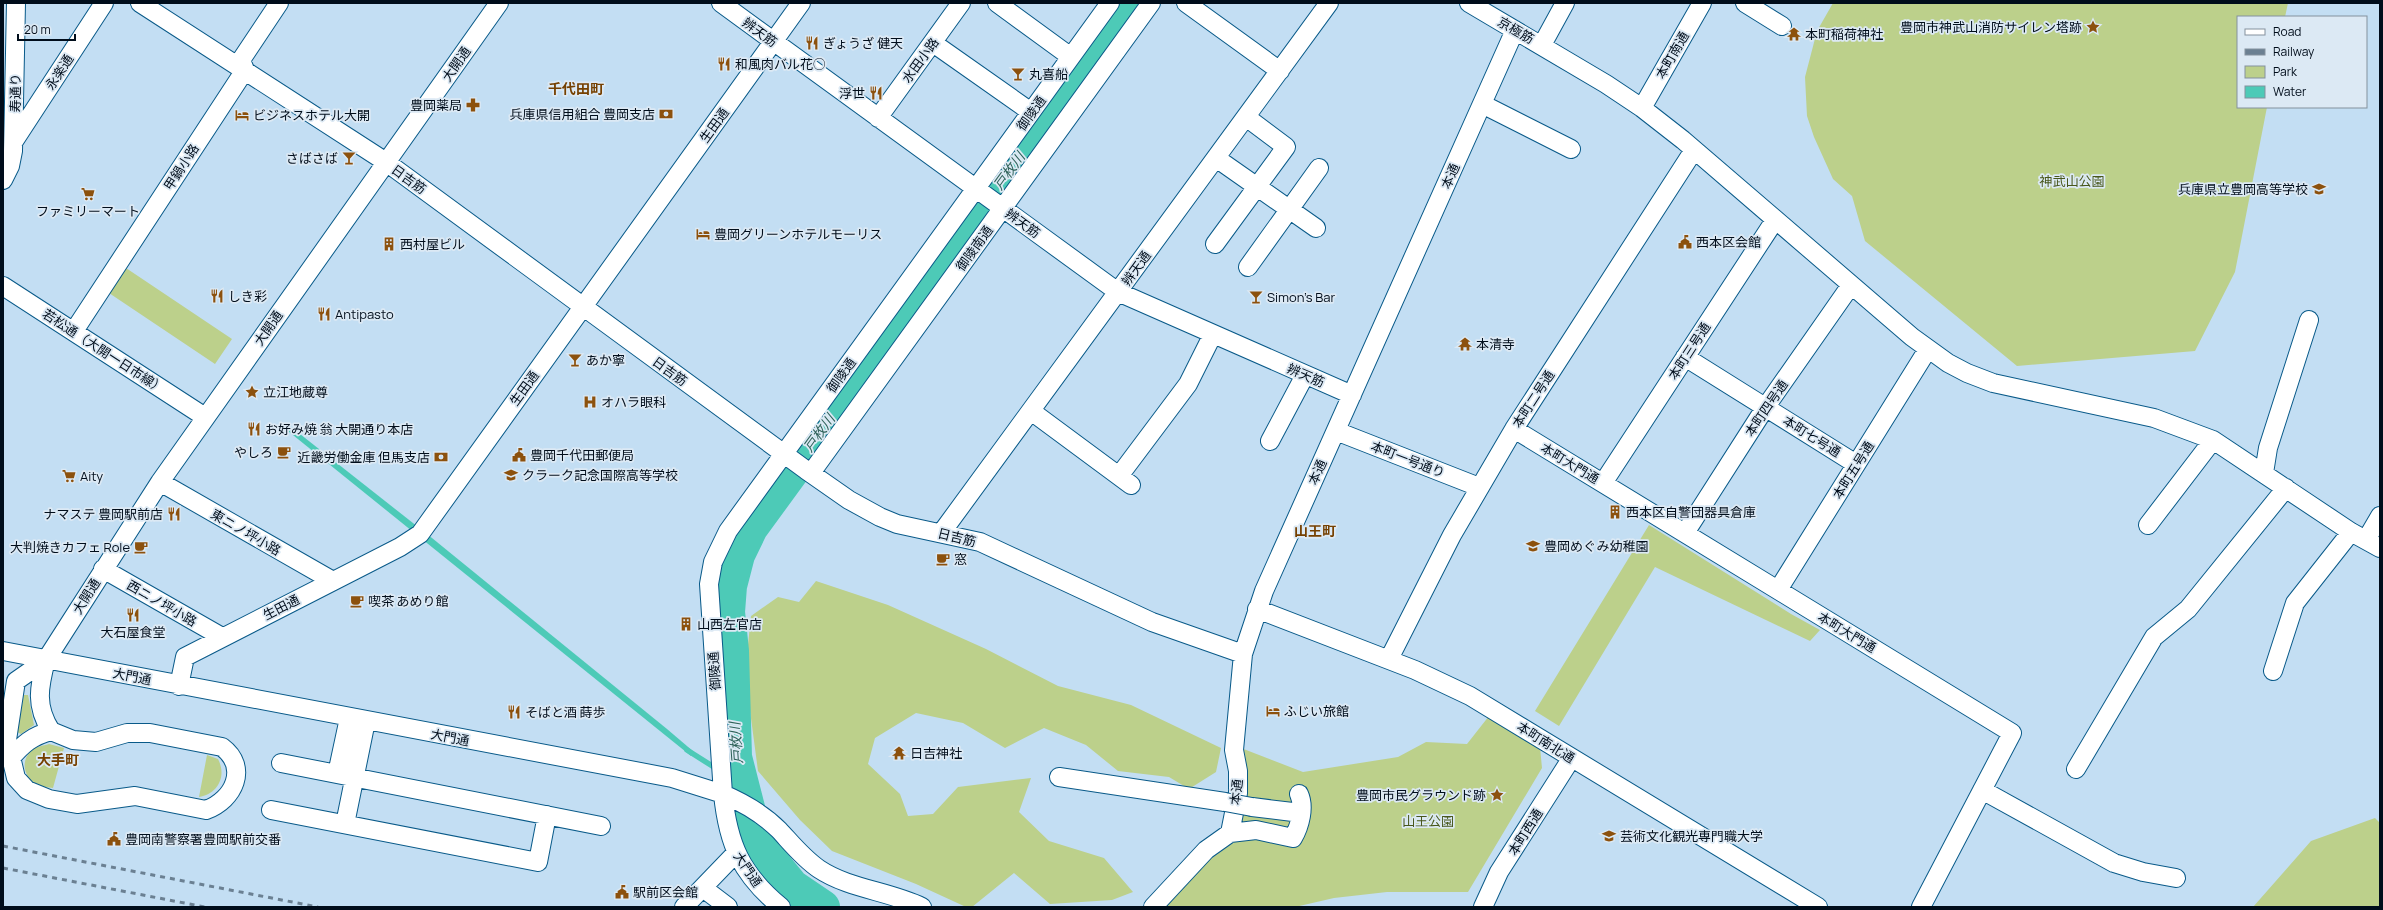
<svg xmlns="http://www.w3.org/2000/svg" width="2383" height="910" font-family="Manrope,'Noto Sans JP',sans-serif">
  <rect width="100%" height="100%" fill="#c3def3"/>
  <path fill="#bcd08b" d="M 1833,3 L 2288,3 L 2285,17 L 2238,17 L 2238,107 L 2267,107 L 2235,272 L 2195,351 L 2017,366 L 1865,241 L 1852,196 L 1833,179 L 1814,137 L 1807,116 L 1805,77 L 1817,31 Z
    M 120,264 L 232,339 L 215,364 L 103,289 Z
    M 1649,525 L 1791,614 L 1820,630 L 1810,641 L 1655,567 L 1559,726 L 1535,711 Z
    M 816,581 L 888,605 L 986,649 L 1058,686 L 1131,705 L 1221,748 L 1216,772 L 1189,789 L 1169,777 L 1118,771 L 1086,745 L 1044,728 L 1005,748 L 963,723 L 916,713 L 875,738 L 868,764 L 900,794 L 908,816 L 933,814 L 958,787 L 1031,778 L 1019,812 L 1049,841 L 1104,858 L 1133,892 L 1112,900 L 1050,904 L 1014,873 L 972,907 L 966,907 L 916,884 L 832,851 L 800,820 L 758,771 L 745,673 L 751,616 L 778,597 L 799,602 Z
    M 24,695 L 28,695 L 34,725 L 21,734 L 17,732 Z
    M 1489,716 L 1540,747 L 1542,768 L 1468,892 L 1387,892 L 1334,898 L 1295,907 L 1163,907 L 1199,867 L 1237,840 L 1241,748 L 1303,772 L 1398,757 L 1426,742 L 1467,744 Z
    M 49,744 L 64,748 L 53,788 C 48,787 42,787 38,785 C 24,779 20,761 31,751 C 36,746 43,746 49,744 Z
    M 207,755 L 218,759 C 227,776 218,794 199,797 Z
    M 2375,818 L 2380,823 L 2380,907 L 2253,907 L 2311,841 Z"/>
  <path fill="#4dcab7" d="M 286,423 L 432,538 L 667,729 L 694,752 L 691,756 L 283,427 Z"/>
  <g fill="none" stroke-linecap="round" stroke-linejoin="round">
    <path stroke="#4dcab7" stroke-width="5.5" d="M 687,750 L 717,769
      M 724,773 L 741,784"/>
    <path stroke="#4dcab7" stroke-width="34" d="M 823,907 L 792,886 L 757,843 L 735,757 L 732,651 L 728,612 L 730,586 L 738,555 L 751,528 L 1005,180 L 1131,3"/>
    <g stroke="#095a89" stroke-width="20">
      <path id="minor" d="M 140,3 L 386,162 L 806,470 L 849,500 L 880,517 L 897,524 L 980,542 L 1152,622 L 1243,654
        M 721,3 L 1118,292 L 1352,395
        M 997,3 L 1071,57
        M 1186,3 L 1280,71
        M 1469,3 L 1606,84 L 1642,108 L 1683,140 L 1912,337 L 1948,363 L 1967,373 L 1993,383 L 2154,418 L 2213,440 L 2351,532 L 2380,548
        M 1745,3 L 1782,26
        M 933,43 L 1031,112
        M 1542,45 L 1565,3
        M 1482,104 L 1571,149
        M 1642,108 L 1702,3
        M 878,118 L 961,3
        M 14,141 L 104,3
        M 1216,158 L 1316,228
        M 3,180 L 10,166 L 13,151 L 16,3
        M 1215,244 L 1286,147 L 1246,117
        M 1248,267 L 1319,168
        M 3,286 L 205,417
        M 74,331 L 245,70 L 241,60 L 279,3
        M 1685,357 L 1856,464
        M 1031,411 L 1131,485
        M 1514,429 L 2012,733 L 1921,907
        M 1336,431 L 1479,487
        M 1270,441 L 1305,375
        M 811,473 L 1151,3
        M 2264,473 L 2268,448 L 2309,320
        M 1119,476 L 1188,384 L 1213,334
        M 160,482 L 333,581
        M 1603,483 L 1775,220
        M 2148,525 L 2213,440
        M 942,532 L 1329,3
        M 1685,533 L 1765,408 L 1851,285
        M 2366,540 L 2380,516
        M 103,569 L 222,637
        M 1778,590 L 1928,349
        M 1257,609 L 1415,670 L 1470,696 L 1818,907
        M 3,651 L 672,778 L 723,794 C 728,844 741,874 781,907
        M 1389,659 L 1452,535 L 1514,429 L 1694,150
        M 46,660 L 16,681 L 7,740 L 16,778 L 27,790 L 49,799 L 77,804 L 135,796 L 206,810 C 234,800 249,767 222,747 L 150,733 L 127,733 L 96,742 L 73,740 L 51,731 C 35,706 39,687 46,660 L 160,482 L 499,3
        M 2273,671 L 2295,603 L 2351,532
        M 179,686 L 185,657 L 400,547 L 420,534 L 801,3
        M 10,759 C 23,744 32,736 51,731
        M 281,763 L 601,826
        M 2076,769 L 2154,637 L 2188,609 L 2286,488
        M 337,774 L 349,718
        M 1059,777 L 1225,802
        M 1982,790 L 2114,863 L 2143,872 L 2176,878
        M 1252,807 L 1301,813
        M 271,810 L 538,862 L 547,815
        M 345,824 L 366,721
        M 1230,833 L 1256,830 L 1293,838 C 1300,826 1305,807 1299,794
        M 703,888 L 728,907
        M 684,907 L 736,853
        M 922,907 C 889,891 849,889 819,869 C 803,858 792,844 779,830 C 763,814 744,803 723,794 L 709,584 L 713,562 L 728,531 L 1110,3
        M 1153,907 L 1206,850 L 1230,833 L 1238,793 L 1238,771 L 1234,750 L 1243,654 L 1264,591 L 1515,30
        M 1483,907 L 1499,872 L 1571,759"/>
    </g>
    <use href="#minor" stroke="#fff" stroke-width="18"/>
    <path stroke="#6b8092" stroke-width="3" stroke-dasharray="5 5" stroke-linecap="butt" d="M 3,846 L 318,907
      M 3,868 L 205,907"/>
    <g stroke="#095a89" stroke-width="20" stroke-linecap="butt">
      <path id="minor-bridge" d="M 1225,802 L 1252,807"/>
    </g>
    <use href="#minor-bridge" stroke="#fff" stroke-width="18"/>
  </g>
  <defs>
    <g id="sight-bare" transform="scale(1.08)"><path d="M0-6L1.8-2.2L6-1.7L2.9 1.2L3.7 5.4L0 3.3L-3.7 5.4L-2.9 1.2L-6-1.7L-1.8-2.2Z" fill="#8c510d" stroke="#dce9f4" stroke-width="2.5" paint-order="stroke"/></g>
    <g id="temple-bare" transform="scale(1.08)"><path d="M0-6L5-2H3V0L6.5 2.5H4V6H1.5V3h-3V6H-4V2.5H-6.5L-3 0V-2H-5Z" fill="#8c510d" stroke="#dce9f4" stroke-width="2.5" paint-order="stroke"/></g>
    <g id="restaurant-bare" transform="scale(1.08)"><path d="M-5-6h1v4h1v-4h1v4h1v-4h1v5L-1.5 .5V6h-2V.5L-5-1ZM5-6V6H3V1.5H1.5Q1.5-4 5-6Z" fill="#8c510d" stroke="#dce9f4" stroke-width="2.5" paint-order="stroke"/></g>
    <g id="bar-bare" transform="scale(1.08)"><path d="M-6-5H6L.8 .8V4.5H3.5V6h-7V4.5H-.8V.8Z" fill="#8c510d" stroke="#dce9f4" stroke-width="2.5" paint-order="stroke"/></g>
    <g id="pharmacy-bare" transform="scale(1.08)"><path d="M-2-6h4v4h4v4h-4v4h-4v-4h-4v-4h4Z" fill="#8c510d" stroke="#dce9f4" stroke-width="2.5" paint-order="stroke"/></g>
    <g id="bank-bare" transform="scale(1.08)"><path d="M-6-4H6V4H-6ZM0-2.3a2.3 2.3 0 1 0 0 4.6a2.3 2.3 0 1 0 0-4.6Z" fill="#8c510d" stroke="#dce9f4" stroke-width="2.5" paint-order="stroke"/></g>
    <g id="hotel-bare" transform="scale(1.08)"><path d="M-6-4.5h1.5V1H6V5H4.5V3h-9V5H-6ZM-4 0a1.8 1.8 0 1 1 3.6 0ZM.5 0V-2.5h3Q6-2.5 6 0Z" fill="#8c510d" stroke="#dce9f4" stroke-width="2.5" paint-order="stroke"/></g>
    <g id="school-bare" transform="scale(1.08)"><path d="M0-5L7-2L0 1L-7-2ZM-4 1L0 2.5L4 1V4Q0 6-4 4Z" fill="#8c510d" stroke="#dce9f4" stroke-width="2.5" paint-order="stroke"/></g>
    <g id="supermarket-bare" transform="scale(1.08)"><path d="M-6-5.5h2.5l.6 2H6L4.5 2H-2.5L-4.4-4H-6ZM-1.5 3.2a1.3 1.3 0 1 0 .1 0ZM3 3.2a1.3 1.3 0 1 0 .1 0Z" fill="#8c510d" stroke="#dce9f4" stroke-width="2.5" paint-order="stroke"/></g>
    <g id="civic-bare" transform="scale(1.08)"><path d="M-.6-6.5H3V-4.5H.6V-3L4-1V1h2V6H-6V1h2V-1L-.6-3ZM-1.2 2.5V6h2.4V2.5Z" fill="#8c510d" stroke="#dce9f4" stroke-width="2.5" paint-order="stroke"/></g>
    <g id="building-bare" transform="scale(1.08)"><path d="M-4-6H4V6H1V3H-1V6H-4ZM-2.5-4.3h1.7v1.8h-1.7ZM.8-4.3h1.7v1.8H.8ZM-2.5-1h1.7V.8h-1.7ZM.8-1h1.7V.8H.8Z" fill="#8c510d" stroke="#dce9f4" stroke-width="2.5" paint-order="stroke"/></g>
    <g id="hospital-bare" transform="scale(1.08)"><path d="M-5-5h3v3.5h4V-5h3V5h-3V1.5h-4V5h-3Z" fill="#8c510d" stroke="#dce9f4" stroke-width="2.5" paint-order="stroke"/></g>
    <g id="cafe-bare" transform="scale(1.08)"><path d="M-5.5-4.5H6V0H3Q3 3.5 0 3.5H-2.5Q-5.5 3.5-5.5 0ZM3-3.2v2h1.7v-2ZM-6 4.5H4V6H-6Z" fill="#8c510d" stroke="#dce9f4" stroke-width="2.5" paint-order="stroke"/></g>
  </defs>
  <g fill-rule="evenodd">
    <use href="#sight-bare" x="2093" y="27"/>
    <use href="#temple-bare" x="1794" y="34"/>
    <use href="#restaurant-bare" x="812" y="43"/>
    <use href="#restaurant-bare" x="724" y="64"/>
    <use href="#bar-bare" x="1018" y="74"/>
    <use href="#restaurant-bare" x="876" y="93"/>
    <use href="#pharmacy-bare" x="473" y="105"/>
    <use href="#bank-bare" x="666" y="114"/>
    <use href="#hotel-bare" x="242" y="115"/>
    <use href="#bar-bare" x="349" y="158"/>
    <use href="#school-bare" x="2319" y="189"/>
    <use href="#supermarket-bare" x="88" y="194"/>
    <use href="#hotel-bare" x="703" y="234"/>
    <use href="#civic-bare" x="1685" y="242"/>
    <use href="#building-bare" x="389" y="244"/>
    <use href="#restaurant-bare" x="217" y="296"/>
    <use href="#bar-bare" x="1256" y="297"/>
    <use href="#restaurant-bare" x="324" y="314"/>
    <use href="#temple-bare" x="1465" y="344"/>
    <use href="#bar-bare" x="575" y="360"/>
    <use href="#sight-bare" x="252" y="392"/>
    <use href="#hospital-bare" x="590" y="402"/>
    <use href="#restaurant-bare" x="254" y="429"/>
    <use href="#cafe-bare" x="284" y="452"/>
    <use href="#civic-bare" x="519" y="455"/>
    <use href="#bank-bare" x="441" y="457"/>
    <use href="#school-bare" x="511" y="475"/>
    <use href="#supermarket-bare" x="69" y="476"/>
    <use href="#building-bare" x="1615" y="512"/>
    <use href="#restaurant-bare" x="174" y="514"/>
    <use href="#school-bare" x="1533" y="546"/>
    <use href="#cafe-bare" x="141" y="547"/>
    <use href="#cafe-bare" x="943" y="559"/>
    <use href="#cafe-bare" x="357" y="601"/>
    <use href="#restaurant-bare" x="133" y="615"/>
    <use href="#building-bare" x="686" y="624"/>
    <use href="#hotel-bare" x="1273" y="711"/>
    <use href="#restaurant-bare" x="514" y="712"/>
    <use href="#temple-bare" x="899" y="753"/>
    <use href="#sight-bare" x="1497" y="795"/>
    <use href="#school-bare" x="1609" y="836"/>
    <use href="#civic-bare" x="114" y="839"/>
    <use href="#civic-bare" x="622" y="892"/>
  </g>
  <g text-anchor="middle" stroke-width="3.5" stroke-linejoin="round" paint-order="stroke">
    <g font-size="13" fill="#000d1b" stroke="#dce9f4" text-anchor="start">
      <text x="2082" y="32" text-anchor="end">豊岡市神武山消防サイレン塔跡</text>
      <text x="1805" y="39">本町稲荷神社</text>
      <text x="823" y="48">ぎょうざ 健天</text>
      <text x="735" y="69">和風肉バル花○</text>
      <text x="1029" y="79">丸喜船</text>
      <text x="865" y="98" text-anchor="end">浮世</text>
      <text x="462" y="110" text-anchor="end">豊岡薬局</text>
      <text x="655" y="119" text-anchor="end">兵庫県信用組合 豊岡支店</text>
      <text x="253" y="120">ビジネスホテル大開</text>
      <text x="338" y="163" text-anchor="end">さばさば</text>
      <text x="2308" y="194" text-anchor="end">兵庫県立豊岡高等学校</text>
      <text x="88" y="216" text-anchor="middle">ファミリーマート</text>
      <text x="714" y="239">豊岡グリーンホテルモーリス</text>
      <text x="1696" y="247">西本区会館</text>
      <text x="400" y="249">西村屋ビル</text>
      <text x="228" y="301">しき彩</text>
      <text x="1267" y="302">Simon's Bar</text>
      <text x="335" y="319">Antipasto</text>
      <text x="1476" y="349">本清寺</text>
      <text x="586" y="365">あか寧</text>
      <text x="263" y="397">立江地蔵尊</text>
      <text x="601" y="407">オハラ眼科</text>
      <text x="265" y="434">お好み焼 翁 大開通り本店</text>
      <text x="273" y="457" text-anchor="end">やしろ</text>
      <text x="530" y="460">豊岡千代田郵便局</text>
      <text x="430" y="462" text-anchor="end">近畿労働金庫 但馬支店</text>
      <text x="522" y="480">クラーク記念国際高等学校</text>
      <text x="80" y="481">Aity</text>
      <text x="1626" y="517">西本区自警団器具倉庫</text>
      <text x="163" y="519" text-anchor="end">ナマステ 豊岡駅前店</text>
      <text x="1544" y="551">豊岡めぐみ幼稚園</text>
      <text x="130" y="552" text-anchor="end">大判焼きカフェ Role</text>
      <text x="954" y="564">窓</text>
      <text x="368" y="606">喫茶 あめり館</text>
      <text x="697" y="629">山西左官店</text>
      <text x="133" y="637" text-anchor="middle">大石屋食堂</text>
      <text x="1284" y="716">ふじい旅館</text>
      <text x="525" y="717">そばと酒 蒔歩</text>
      <text x="910" y="758">日吉神社</text>
      <text x="1486" y="800" text-anchor="end">豊岡市民グラウンド跡</text>
      <text x="1620" y="841">芸術文化観光専門職大学</text>
      <text x="125" y="844">豊岡南警察署豊岡駅前交番</text>
      <text x="633" y="897">駅前区会館</text>
    </g>
    <g font-size="13" fill="#000d1b" stroke="#dce9f4">
      <text transform="translate(1516 30) rotate(30)" y="5">京極筋</text>
      <text transform="translate(760 32) rotate(36)" y="5">辨天筋</text>
      <text transform="translate(1672 55) rotate(-60)" y="5">本町南通</text>
      <text transform="translate(920 60) rotate(-54)" y="5">水田小路</text>
      <text transform="translate(456 64) rotate(-55)" y="5">大開通</text>
      <text transform="translate(59 72) rotate(-57)" y="5">永楽通</text>
      <text transform="translate(15 93) rotate(-89)" y="5">寿通り</text>
      <text transform="translate(1031 113) rotate(-54)" y="5">御陵通</text>
      <text transform="translate(714 125) rotate(-54)" y="5">生田通</text>
      <text transform="translate(181 167) rotate(-57)" y="5">甲鍋小路</text>
      <text transform="translate(1450 176) rotate(-66)" y="5">本通</text>
      <text transform="translate(409 179) rotate(36)" y="5">日吉筋</text>
      <text transform="translate(1023 223) rotate(36)" y="5">辨天筋</text>
      <text transform="translate(974 248) rotate(-54)" y="5">御陵南通</text>
      <text transform="translate(1136 268) rotate(-54)" y="5">辨天通</text>
      <text transform="translate(268 328) rotate(-55)" y="5">大開通</text>
      <text transform="translate(104 351) rotate(33)" y="5">若松通（大開一日市線）</text>
      <text transform="translate(1689 351) rotate(-57)" y="5">本町三号通</text>
      <text transform="translate(670 371) rotate(36)" y="5">日吉筋</text>
      <text transform="translate(841 375) rotate(-54)" y="5">御陵通</text>
      <text transform="translate(1306 375) rotate(23)" y="5">辨天筋</text>
      <text transform="translate(524 388) rotate(-54)" y="5">生田通</text>
      <text transform="translate(1533 399) rotate(-57)" y="5">本町二号通</text>
      <text transform="translate(1766 408) rotate(-56)" y="5">本町四号通</text>
      <text transform="translate(1812 436) rotate(32)" y="5">本町七号通</text>
      <text transform="translate(1408 459) rotate(21)" y="5">本町一号通り</text>
      <text transform="translate(1570 463) rotate(31)" y="5">本町大門通</text>
      <text transform="translate(1853 470) rotate(-58)" y="5">本町五号通</text>
      <text transform="translate(1317 472) rotate(-66)" y="5">本通</text>
      <text transform="translate(246 532) rotate(30)" y="5">東ニノ坪小路</text>
      <text transform="translate(957 537) rotate(14)" y="5">日吉筋</text>
      <text transform="translate(86 596) rotate(-58)" y="5">大開通</text>
      <text transform="translate(162 603) rotate(30)" y="5">西ニノ坪小路</text>
      <text transform="translate(281 607) rotate(-27)" y="5">生田通</text>
      <text transform="translate(1847 632) rotate(31)" y="5">本町大門通</text>
      <text transform="translate(714 671) rotate(-94)" y="5">御陵通</text>
      <text transform="translate(132 676) rotate(11)" y="5">大門通</text>
      <text transform="translate(450 737) rotate(11)" y="5">大門通</text>
      <text transform="translate(1546 742) rotate(32)" y="5">本町南北通</text>
      <text transform="translate(1236 792) rotate(-84)" y="5">本通</text>
      <text transform="translate(1525 832) rotate(-58)" y="5">本町西通</text>
      <text transform="translate(748 869) rotate(56)" y="5">大門通</text>
    </g>
    <g font-size="13" fill="#48571b" stroke="#dce9f4">
      <text x="2072" y="186">神武山公園</text>
      <text x="1428" y="826">山王公園</text>
    </g>
    <g font-size="14" font-weight="bold" fill="#754000" stroke="#dce9f4">
      <text x="576" y="94">千代田町</text>
      <text x="1315" y="536">山王町</text>
      <text x="58" y="765">大手町</text>
    </g>
    <g font-size="14" font-style="italic" fill="#2d6158" stroke="#dce9f4">
      <text transform="translate(1009 171) rotate(-54)" y="5">戸枚川</text>
      <text transform="translate(819 433) rotate(-54)" y="5">戸枚川</text>
      <text transform="translate(736 743) rotate(-94)" y="5">戸枚川</text>
    </g>
  </g>
  <rect width="2383" height="910" fill="none" stroke="#000d1b" stroke-width="8"/>
  <rect x="2237" y="16" width="130" height="92" fill="#dce9f4" stroke="#84919d"/>
  <rect x="2245" y="29" width="20" height="6" fill="#ffffff" stroke="#84919d"/>
  <text x="2273" y="36" font-size="12" fill="#000d1b">Road</text>
  <rect x="2245" y="49" width="20" height="6" fill="#6b8092" stroke="#84919d"/>
  <text x="2273" y="56" font-size="12" fill="#000d1b">Railway</text>
  <rect x="2245" y="66" width="20" height="12" fill="#bcd08b" stroke="#84919d"/>
  <text x="2273" y="76" font-size="12" fill="#000d1b">Park</text>
  <rect x="2245" y="86" width="20" height="12" fill="#4dcab7" stroke="#84919d"/>
  <text x="2273" y="96" font-size="12" fill="#000d1b">Water</text>
  <path d="M18 34v6h57v-6" fill="none" stroke="#000d1b" stroke-width="2"/>
  <text x="24" y="34" font-size="12" fill="#000d1b" stroke="#dce9f4" stroke-width="3" paint-order="stroke">20 m</text>
</svg>
